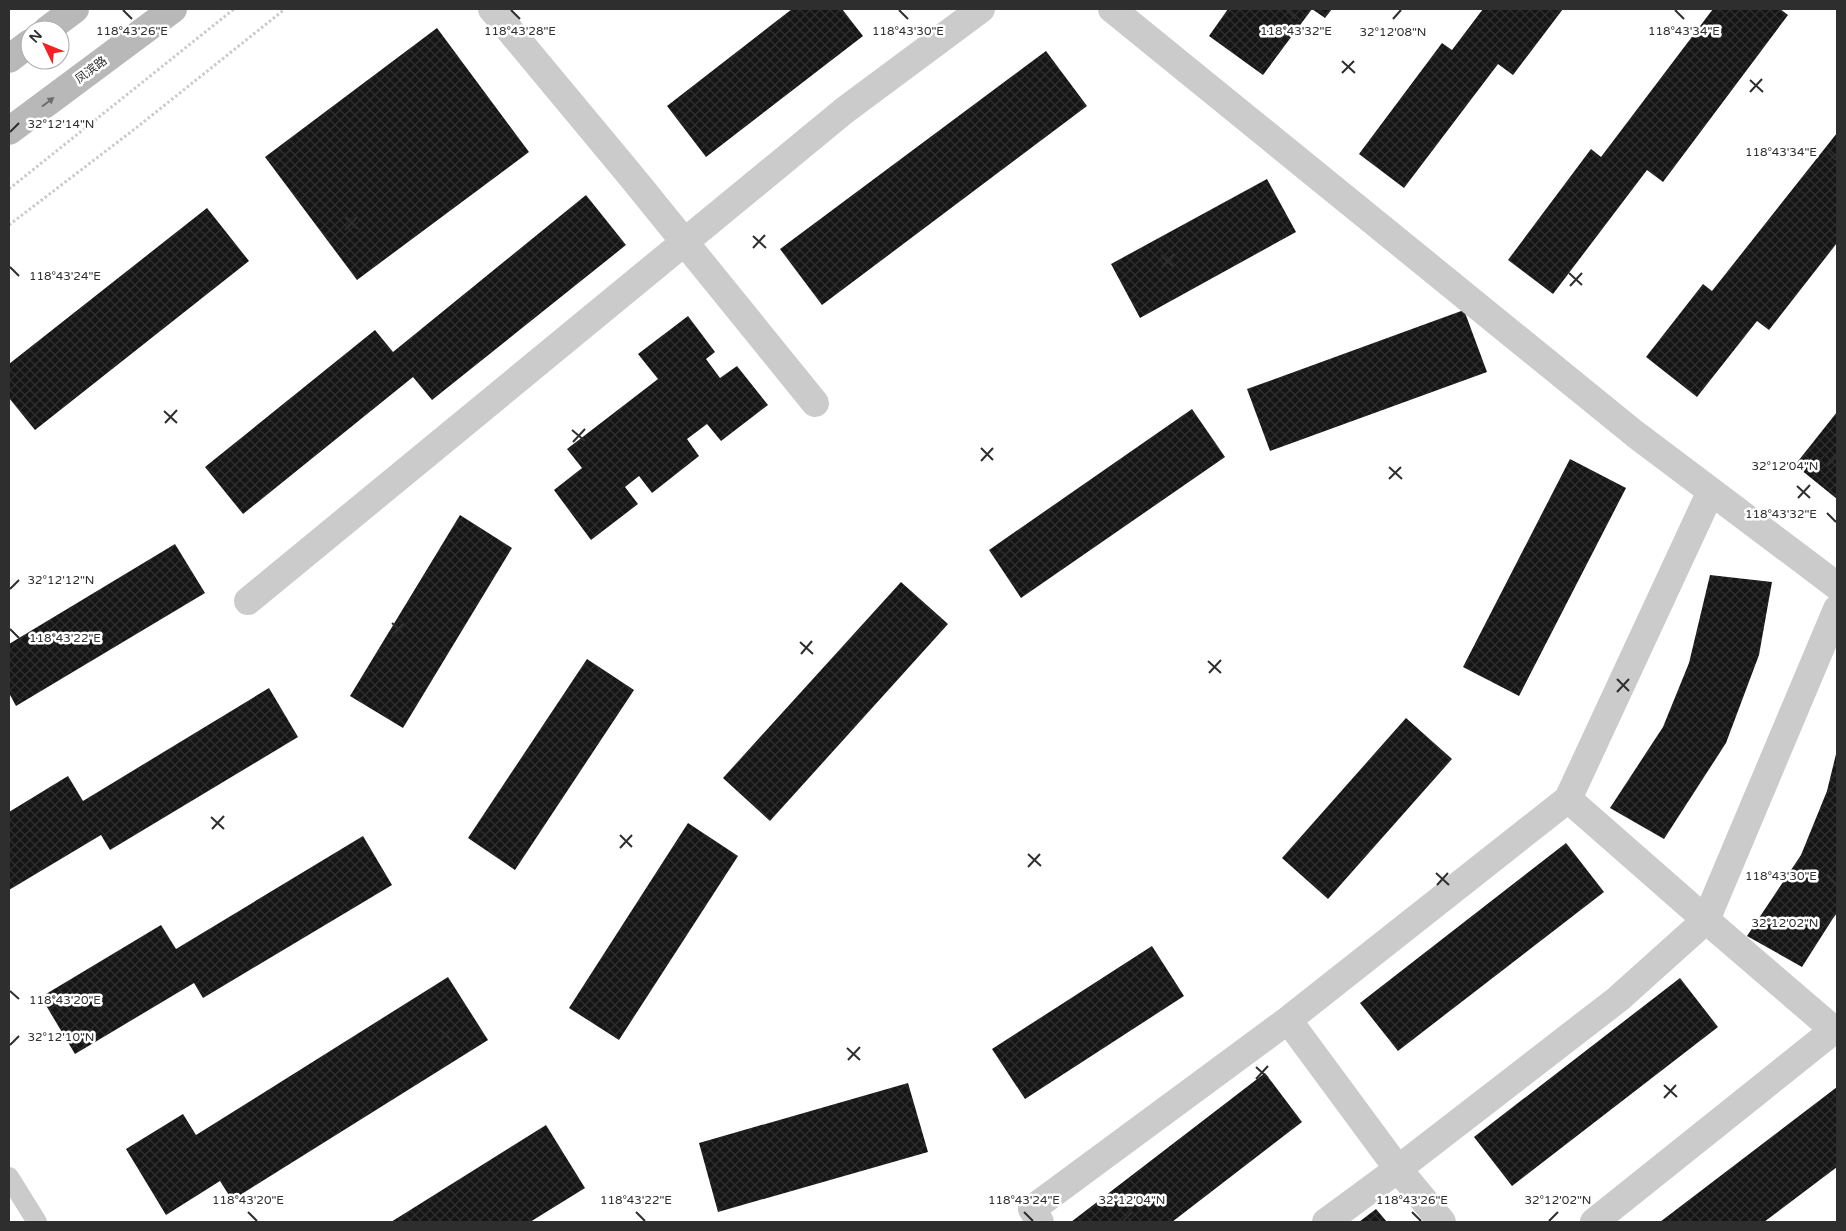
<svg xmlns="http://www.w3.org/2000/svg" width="1846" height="1231" font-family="'Varela Round','Noto Sans SC',sans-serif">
  <defs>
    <pattern id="building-cross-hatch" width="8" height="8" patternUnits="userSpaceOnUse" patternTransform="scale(1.25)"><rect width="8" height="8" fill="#151515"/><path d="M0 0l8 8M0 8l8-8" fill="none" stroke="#2f2f2f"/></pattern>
  </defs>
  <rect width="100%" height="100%" fill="#fff"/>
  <path fill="url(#building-cross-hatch)" d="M 792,9 L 842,9 L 863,36 L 706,157 L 667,106 Z
    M 1228,9 L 1312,9 L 1263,75 L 1209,36 Z
    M 1312,9 L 1332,9 L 1325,18 Z
    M 1483,9 L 1563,9 L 1513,75 L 1498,64 L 1404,188 L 1359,154 L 1442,43 L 1452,50 Z
    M 1713,9 L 1780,9 L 1788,15 L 1663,182 L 1647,170 L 1553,294 L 1508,260 L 1591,149 L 1601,157 Z
    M 437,28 L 529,152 L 357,280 L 265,157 Z
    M 1046,51 L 1087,106 L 822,305 L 780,249 Z
    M 1837,133 L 1837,243 L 1769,330 L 1757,321 L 1697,397 L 1646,357 L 1703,284 L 1712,291 Z
    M 1267,179 L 1296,232 L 1140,318 L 1111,264 Z
    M 586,195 L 626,245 L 432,400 L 413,377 L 243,514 L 205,467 L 375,330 L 393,352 Z
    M 207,208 L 249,261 L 35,430 L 9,398 L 9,364 Z
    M 1464,310 L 1487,372 L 1270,451 L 1247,389 Z
    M 688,316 L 715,352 L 706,359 L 720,378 L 737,366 L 768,405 L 721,441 L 707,424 L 687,439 L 699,456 L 652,493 L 639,476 L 625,487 L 638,504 L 591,540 L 554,490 L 582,468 L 567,449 L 658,379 L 638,354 Z
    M 1192,409 L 1225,457 L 1021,598 L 989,550 Z
    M 1837,412 L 1837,499 L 1795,465 Z
    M 1570,459 L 1626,488 L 1519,696 L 1463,667 Z
    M 460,515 L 512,548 L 403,728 L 350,696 Z
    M 175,544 L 205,593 L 16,706 L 9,693 L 9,644 Z
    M 1710,575 L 1772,582 L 1759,655 L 1726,743 L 1664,839 L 1610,808 L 1663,727 L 1689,663 Z
    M 901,582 L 948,624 L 770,821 L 723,778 Z
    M 587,659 L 634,690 L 515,870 L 468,838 Z
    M 269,688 L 298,737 L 110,850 L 101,835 L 9,890 L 9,812 L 68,776 L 83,801 Z
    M 1406,718 L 1452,759 L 1328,899 L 1282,858 Z
    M 1837,750 L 1837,912 L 1802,967 L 1747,936 L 1801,855 L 1827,791 Z
    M 688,823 L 738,856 L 619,1040 L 569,1008 Z
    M 363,836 L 392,885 L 203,998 L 194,983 L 75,1054 L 41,997 L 161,925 L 176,949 Z
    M 1566,843 L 1604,892 L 1398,1051 L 1360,1003 Z
    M 1152,946 L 1184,996 L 1025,1099 L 992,1049 Z
    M 448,977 L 488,1040 L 232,1200 L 220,1181 L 166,1215 L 126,1149 L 183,1114 L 196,1135 Z
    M 1680,978 L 1718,1027 L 1512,1186 L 1474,1137 Z
    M 1265,1073 L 1302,1122 L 1172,1222 L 1071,1222 Z
    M 908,1083 L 928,1152 L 718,1212 L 699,1143 Z
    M 1837,1087 L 1837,1167 L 1764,1222 L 1660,1222 Z
    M 546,1125 L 585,1188 L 530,1222 L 391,1222 Z
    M 1376,1209 L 1387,1222 L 1359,1222 Z"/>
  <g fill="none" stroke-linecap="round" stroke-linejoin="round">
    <path stroke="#cbcbcb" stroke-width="3" stroke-dasharray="2.5 2.5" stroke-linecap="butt" d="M 9,189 L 234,9
      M 9,225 L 136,128 L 285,9"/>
    <path stroke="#cbcbcb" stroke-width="20" d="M 9,1177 L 37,1222"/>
    <path stroke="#cbcbcb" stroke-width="28" d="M 492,9 L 631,176 L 815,403
      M 1112,9 L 1635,434 L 1837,586
      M 248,601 L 845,110 L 981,9
      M 1568,799 L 1711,491
      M 1288,1020 L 1568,799 L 1706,920 L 1834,1030 L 1594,1222
      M 1040,1222 L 1032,1209 L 1288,1020 L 1398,1169 L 1442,1222
      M 1326,1222 L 1398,1169 L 1618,999 L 1706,920 L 1837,609"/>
    <path stroke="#b8b8b8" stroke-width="28" d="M 47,30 L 75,9
      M 9,59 L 30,43
      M 9,131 L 173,9"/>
  </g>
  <defs><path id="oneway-solid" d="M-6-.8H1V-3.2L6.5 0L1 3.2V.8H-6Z" transform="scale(1.25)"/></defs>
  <use fill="#6c6c6c" href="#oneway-solid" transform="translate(48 102) rotate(-37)"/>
  <path fill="none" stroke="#2e2e2e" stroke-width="2" d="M 123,10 L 132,19M 511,10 L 520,19M 899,10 L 908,19M 1287,10 L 1296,19M 1675,10 L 1684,19M 1393,19 L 1401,10M 1342,61 L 1355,73M 1342,73 L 1354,61M 1750,80 L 1763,92M 1750,92 L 1762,79M 10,132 L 19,123M 1827,151 L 1836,160M 345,217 L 358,229M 345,230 L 357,217M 753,236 L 766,248M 753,248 L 765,235M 1161,255 L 1174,267M 10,267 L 19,276M 1162,267 L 1174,254M 1569,273 L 1582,285M 1570,286 L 1582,273M 164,411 L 177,423M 165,423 L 177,410M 572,430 L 585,441M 573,442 L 585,429M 981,448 L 993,460M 981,461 L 993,448M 1827,466 L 1836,457M 1389,467 L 1402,479M 1389,479 L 1401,467M 1797,486 L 1810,498M 1798,498 L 1810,485M 1827,513 L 1836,522M 10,589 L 19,580M 392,623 L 405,635M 10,629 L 19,638M 392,635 L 404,623M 800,642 L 813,654M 801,654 L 812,641M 1208,661 L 1221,673M 1209,673 L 1221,660M 1617,679 L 1629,691M 1617,692 L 1629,679M 211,817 L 224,829M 212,829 L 224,816M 620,835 L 632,847M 620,848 L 632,835M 1028,854 L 1041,866M 1028,867 L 1040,854M 1436,873 L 1449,885M 1827,875 L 1836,884M 1437,885 L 1448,873M 1827,923 L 1836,913M 10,991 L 19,999M 439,1029 L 452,1041M 439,1041 L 451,1029M 10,1045 L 19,1036M 847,1048 L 860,1060M 848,1060 L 860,1047M 1256,1067 L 1268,1078M 1256,1079 L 1268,1066M 1664,1085 L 1677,1097M 1664,1098 L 1676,1085M 248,1212 L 257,1221M 636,1212 L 645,1221M 1024,1212 L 1033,1221M 1412,1212 L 1421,1221M 1123,1221 L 1132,1212M 1549,1221 L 1558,1212"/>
  <g text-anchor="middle" stroke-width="5" stroke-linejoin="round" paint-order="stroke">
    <g font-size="12" fill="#2e2e2e" stroke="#fff">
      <text transform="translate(91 70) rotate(-37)" y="4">凤滨路</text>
    </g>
  </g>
  <g font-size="12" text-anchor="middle" fill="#2e2e2e" stroke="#fff" stroke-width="5" stroke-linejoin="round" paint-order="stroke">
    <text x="132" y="35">118°43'26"E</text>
    <text x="520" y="35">118°43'28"E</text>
    <text x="908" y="35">118°43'30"E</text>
    <text x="1296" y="35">118°43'32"E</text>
    <text x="1684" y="35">118°43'34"E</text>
    <text x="1393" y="36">32°12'08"N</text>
    <text x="61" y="128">32°12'14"N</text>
    <text x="1781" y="156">118°43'34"E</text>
    <text x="65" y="280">118°43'24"E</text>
    <text x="1785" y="470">32°12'04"N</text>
    <text x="1781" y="518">118°43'32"E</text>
    <text x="61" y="584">32°12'12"N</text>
    <text x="65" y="642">118°43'22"E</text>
    <text x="1781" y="880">118°43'30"E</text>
    <text x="1785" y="927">32°12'02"N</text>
    <text x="65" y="1004">118°43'20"E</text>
    <text x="61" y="1041">32°12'10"N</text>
    <text x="1132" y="1204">32°12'04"N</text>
    <text x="1558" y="1204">32°12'02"N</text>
    <text x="248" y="1204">118°43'20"E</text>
    <text x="636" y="1204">118°43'22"E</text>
    <text x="1024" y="1204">118°43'24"E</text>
    <text x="1412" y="1204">118°43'26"E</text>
  </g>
  <rect width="1846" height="1231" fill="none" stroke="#2e2e2e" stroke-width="20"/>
  <g transform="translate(45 45) rotate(313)"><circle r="24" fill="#ffffff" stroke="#ababab"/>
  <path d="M0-4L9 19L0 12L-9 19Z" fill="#f42124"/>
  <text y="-8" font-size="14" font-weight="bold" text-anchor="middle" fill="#2e2e2e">N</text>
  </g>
</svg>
